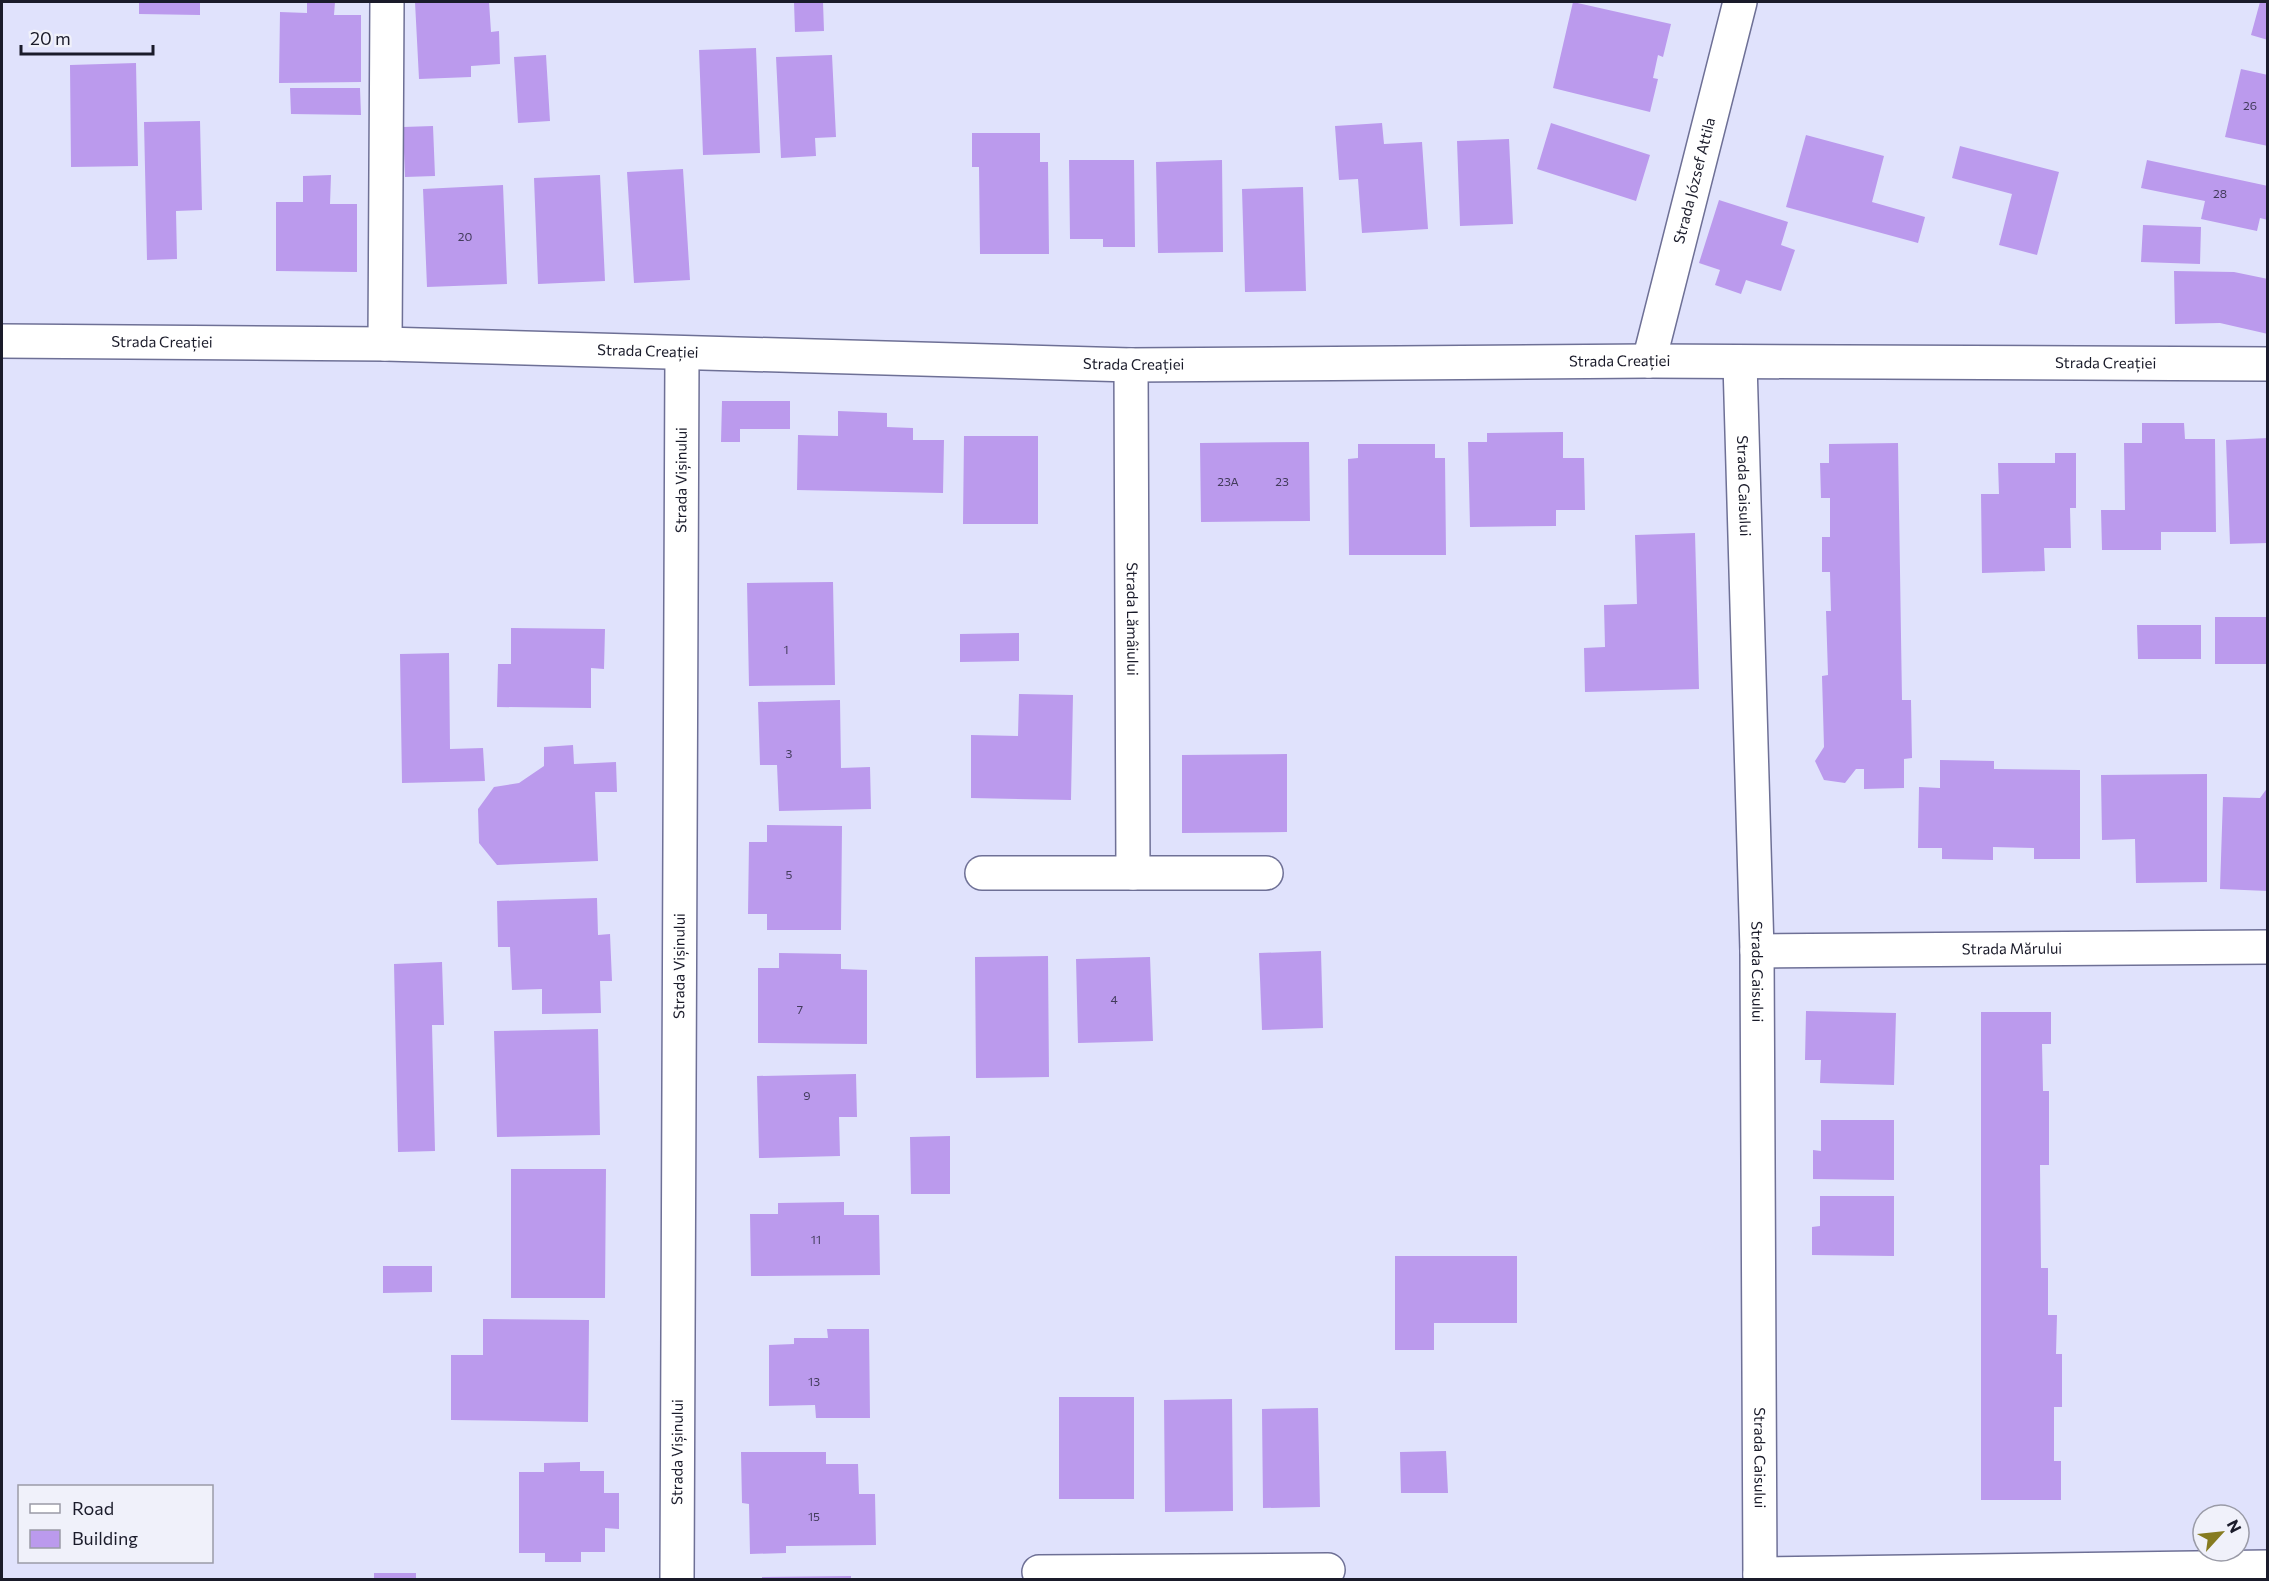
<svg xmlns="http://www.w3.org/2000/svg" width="2269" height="1581" font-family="Commissioner,sans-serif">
  <rect width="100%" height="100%" fill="#e0e2fc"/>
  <path fill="#bb9aed" d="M 139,2 L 200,2 L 200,15 L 139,14 Z
    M 307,2 L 335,2 L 334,15 L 361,15 L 361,82 L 279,83 L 280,12 L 307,13 Z
    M 415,2 L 489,2 L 491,32 L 499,31 L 500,64 L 471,66 L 471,77 L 419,79 Z
    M 794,2 L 823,2 L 824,31 L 795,32 Z
    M 1573,2 L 1671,24 L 1663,57 L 1658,55 L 1653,78 L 1658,79 L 1650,112 L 1553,88 Z
    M 2260,2 L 2268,2 L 2268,40 L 2251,35 Z
    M 756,48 L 760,153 L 703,155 L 699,50 Z
    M 546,55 L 550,121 L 518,123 L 514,57 Z
    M 832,55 L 836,137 L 815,138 L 816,156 L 781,158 L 776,57 Z
    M 136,63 L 138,166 L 71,167 L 70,65 Z
    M 2241,69 L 2268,75 L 2268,146 L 2225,137 Z
    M 290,88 L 360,88 L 361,115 L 291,114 Z
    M 200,121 L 202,210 L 176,211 L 177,259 L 147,260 L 144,122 Z
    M 1382,123 L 1384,144 L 1422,142 L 1428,229 L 1362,233 L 1358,179 L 1339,180 L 1335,126 Z
    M 1551,123 L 1650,155 L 1636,201 L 1537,169 Z
    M 433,126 L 435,176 L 405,177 L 403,127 Z
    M 972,133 L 1040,133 L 1040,162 L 1048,162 L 1049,254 L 980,254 L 979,167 L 972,167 Z
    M 1806,135 L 1884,156 L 1872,202 L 1925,217 L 1918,243 L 1786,207 Z
    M 1509,139 L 1513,224 L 1460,226 L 1457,141 Z
    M 1960,146 L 2059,172 L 2037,255 L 1999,245 L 2012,194 L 1952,178 Z
    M 1069,160 L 1134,160 L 1135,247 L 1103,247 L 1103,239 L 1070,239 Z
    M 1222,160 L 1223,252 L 1158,253 L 1156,162 Z
    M 2147,160 L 2268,186 L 2268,220 L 2260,218 L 2257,231 L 2201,219 L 2205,201 L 2141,188 Z
    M 683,169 L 690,280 L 634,283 L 627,172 Z
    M 331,175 L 330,204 L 357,204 L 357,272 L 276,271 L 276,202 L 303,202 L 303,176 Z
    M 600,175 L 605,281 L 538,284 L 534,178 Z
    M 503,185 L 507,284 L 427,287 L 423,189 Z
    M 1303,187 L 1306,291 L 1245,292 L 1242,189 Z
    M 1719,200 L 1788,222 L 1781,245 L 1795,250 L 1781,291 L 1746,280 L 1741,294 L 1715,285 L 1720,270 L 1699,263 Z
    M 2143,225 L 2201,227 L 2200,264 L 2141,262 Z
    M 2174,271 L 2234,272 L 2268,279 L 2268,334 L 2220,323 L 2175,324 Z
    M 722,401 L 790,401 L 790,429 L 740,429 L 740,442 L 721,442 Z
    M 838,411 L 887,413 L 887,427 L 913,428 L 913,440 L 944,440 L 943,493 L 797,490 L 798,435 L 838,436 Z
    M 2142,423 L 2184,423 L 2185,439 L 2215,439 L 2216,532 L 2161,532 L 2161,550 L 2102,550 L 2101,510 L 2125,510 L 2124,443 L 2142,443 Z
    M 1563,432 L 1563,458 L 1584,458 L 1585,510 L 1556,510 L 1556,526 L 1470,527 L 1468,442 L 1487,442 L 1487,433 Z
    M 964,436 L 1038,436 L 1038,524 L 963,524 Z
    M 2268,438 L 2268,543 L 2230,544 L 2226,440 Z
    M 1309,442 L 1310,521 L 1201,522 L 1200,443 Z
    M 1898,443 L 1902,700 L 1911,700 L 1912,758 L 1904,759 L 1904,788 L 1864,789 L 1864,769 L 1856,769 L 1845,783 L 1824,780 L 1815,761 L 1824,747 L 1822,676 L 1828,675 L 1826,611 L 1831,611 L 1830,572 L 1822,572 L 1822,537 L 1830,537 L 1830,498 L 1821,498 L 1820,463 L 1829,463 L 1829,444 Z
    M 1358,444 L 1435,444 L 1435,458 L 1445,458 L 1446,555 L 1349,555 L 1348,459 L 1358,458 Z
    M 2055,453 L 2076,453 L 2076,508 L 2070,508 L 2071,548 L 2044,548 L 2045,571 L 1982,573 L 1981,494 L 1999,494 L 1998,463 L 2055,463 Z
    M 1695,533 L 1699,689 L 1585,692 L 1584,648 L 1605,647 L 1604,605 L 1637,604 L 1635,535 Z
    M 833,582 L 835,685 L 749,686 L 747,583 Z
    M 2215,617 L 2268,617 L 2268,664 L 2215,664 Z
    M 2137,625 L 2201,625 L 2201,659 L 2138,659 Z
    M 511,628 L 605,629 L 604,669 L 591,668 L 591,708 L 497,707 L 498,664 L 511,664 Z
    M 1019,633 L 1019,661 L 960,662 L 960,634 Z
    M 449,653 L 450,749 L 483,748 L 485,781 L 402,783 L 400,654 Z
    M 1019,694 L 1073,695 L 1071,800 L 971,798 L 971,735 L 1018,736 Z
    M 840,700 L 841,768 L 870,767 L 871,809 L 779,811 L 777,765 L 760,765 L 758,702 Z
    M 573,745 L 574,764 L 616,762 L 617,792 L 595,792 L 598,861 L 497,865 L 479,843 L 478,809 L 494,787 L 519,783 L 544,766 L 544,747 Z
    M 1287,754 L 1287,832 L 1182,833 L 1182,755 Z
    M 1940,760 L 1994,761 L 1994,769 L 2080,770 L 2080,859 L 2034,859 L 2034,848 L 1993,847 L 1993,860 L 1942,859 L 1942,848 L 1918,848 L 1919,787 L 1940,788 Z
    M 2207,774 L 2207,882 L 2136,883 L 2135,839 L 2102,840 L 2101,775 Z
    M 2268,787 L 2268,891 L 2220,889 L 2223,797 L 2260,798 Z
    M 767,825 L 842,826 L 841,930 L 767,930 L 767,914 L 748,914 L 749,842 L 767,842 Z
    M 597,898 L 598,935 L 610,934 L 612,981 L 600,981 L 601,1013 L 542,1014 L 542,989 L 512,990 L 510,947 L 498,947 L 497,901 Z
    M 1321,951 L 1323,1028 L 1262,1030 L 1259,953 Z
    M 779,953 L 841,954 L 841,969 L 867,970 L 867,1044 L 758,1043 L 758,968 L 779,968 Z
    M 1048,956 L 1049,1077 L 976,1078 L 975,957 Z
    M 1150,957 L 1153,1041 L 1078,1043 L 1076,959 Z
    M 442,962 L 444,1025 L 432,1025 L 435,1151 L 398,1152 L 394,964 Z
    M 1806,1011 L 1896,1013 L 1894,1085 L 1820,1083 L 1821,1060 L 1805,1060 Z
    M 1981,1012 L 2051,1012 L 2051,1044 L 2042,1044 L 2043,1091 L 2049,1091 L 2049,1165 L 2040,1165 L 2041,1268 L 2048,1268 L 2048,1315 L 2057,1315 L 2056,1354 L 2062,1354 L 2062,1407 L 2054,1407 L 2054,1461 L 2061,1461 L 2061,1500 L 1981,1500 Z
    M 598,1029 L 600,1135 L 497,1137 L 494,1031 Z
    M 856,1074 L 857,1117 L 839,1117 L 840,1156 L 759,1158 L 757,1076 Z
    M 1821,1120 L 1894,1120 L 1894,1180 L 1813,1179 L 1813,1150 L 1821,1151 Z
    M 950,1136 L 950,1194 L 911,1194 L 910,1137 Z
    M 511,1169 L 606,1169 L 605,1298 L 511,1298 Z
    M 1820,1196 L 1894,1196 L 1894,1256 L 1812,1255 L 1812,1227 L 1820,1226 Z
    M 844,1202 L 844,1215 L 879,1215 L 880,1275 L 751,1276 L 750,1214 L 778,1214 L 778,1203 Z
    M 1395,1256 L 1517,1256 L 1517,1323 L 1434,1323 L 1434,1350 L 1395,1350 Z
    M 383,1266 L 432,1266 L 432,1292 L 383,1293 Z
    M 483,1319 L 589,1320 L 588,1422 L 451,1420 L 451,1355 L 483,1355 Z
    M 827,1329 L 869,1329 L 870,1418 L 816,1418 L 815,1405 L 769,1406 L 769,1345 L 794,1344 L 794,1338 L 828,1338 Z
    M 1059,1397 L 1134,1397 L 1134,1499 L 1059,1499 Z
    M 1232,1399 L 1233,1511 L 1165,1512 L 1164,1400 Z
    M 1318,1408 L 1320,1507 L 1263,1508 L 1262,1409 Z
    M 1446,1451 L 1448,1493 L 1401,1493 L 1400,1452 Z
    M 741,1452 L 826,1452 L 826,1464 L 858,1464 L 859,1494 L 875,1494 L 876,1545 L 786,1546 L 786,1553 L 750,1554 L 749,1504 L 742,1503 Z
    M 580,1462 L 580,1471 L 604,1471 L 604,1493 L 619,1493 L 619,1529 L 605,1528 L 605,1552 L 581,1552 L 581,1562 L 545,1562 L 545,1553 L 519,1553 L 519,1472 L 544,1472 L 544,1463 Z
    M 374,1573 L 416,1573 L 416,1580 L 374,1580 Z
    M 851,1576 L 851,1580 L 762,1580 L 762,1577 Z"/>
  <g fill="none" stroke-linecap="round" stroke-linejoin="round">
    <g stroke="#6e7096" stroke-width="36">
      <g id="minor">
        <path id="s1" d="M 2,341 L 385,344 L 1131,365 L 1649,361 L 2268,364"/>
        <path d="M 385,344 L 387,2"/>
        <path id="s2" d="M 1649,361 L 1740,2"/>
        <path id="s3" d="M 1740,363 L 1757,951 L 1760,1580"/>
        <path id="s4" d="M 1131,365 L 1133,873"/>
        <path d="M 982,873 L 1266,873"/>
        <path id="s5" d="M 1757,951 L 2268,947"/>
        <path d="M 1039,1572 L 1328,1570"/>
        <path d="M 1760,1574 L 2268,1567"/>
        <path id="s6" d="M 677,1580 L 682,354"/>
      </g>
    </g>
    <use href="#minor" stroke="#fff" stroke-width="33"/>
  </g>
  <g text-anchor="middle" stroke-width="5" stroke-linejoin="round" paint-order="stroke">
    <g font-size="12" fill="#423b5b">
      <text x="2250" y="110">26</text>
      <text x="2220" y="198">28</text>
      <text x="465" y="241">20</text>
      <text x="1228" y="486">23A</text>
      <text x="1282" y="486">23</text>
      <text x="786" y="654">1</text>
      <text x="789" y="758">3</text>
      <text x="789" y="879">5</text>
      <text x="1114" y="1004">4</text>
      <text x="800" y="1014">7</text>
      <text x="807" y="1100">9</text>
      <text x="816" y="1244">11</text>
      <text x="814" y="1386">13</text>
      <text x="814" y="1521">15</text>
    </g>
    <g font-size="15" fill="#1a1b2a" stroke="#f0f1fa">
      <text dy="5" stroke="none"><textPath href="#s2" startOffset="186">Strada József Attila</textPath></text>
      <text dy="5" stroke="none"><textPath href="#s1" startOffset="160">Strada Creației</textPath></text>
      <text dy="5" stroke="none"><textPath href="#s1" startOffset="646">Strada Creației</textPath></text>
      <text dy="5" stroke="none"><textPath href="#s1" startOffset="1618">Strada Creației</textPath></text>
      <text dy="5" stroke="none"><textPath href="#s1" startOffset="2104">Strada Creației</textPath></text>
      <text dy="5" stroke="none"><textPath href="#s1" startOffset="1132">Strada Creației</textPath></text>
      <text dy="5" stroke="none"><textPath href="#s6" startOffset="1100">Strada Vișinului</textPath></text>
      <text dy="5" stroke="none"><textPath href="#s3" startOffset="123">Strada Caisului</textPath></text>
      <text dy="5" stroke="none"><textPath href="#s4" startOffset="254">Strada Lămâiului</textPath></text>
      <text dy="5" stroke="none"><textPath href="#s5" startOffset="255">Strada Mărului</textPath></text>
      <text dy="5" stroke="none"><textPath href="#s6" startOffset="614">Strada Vișinului</textPath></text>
      <text dy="5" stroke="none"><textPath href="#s3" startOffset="609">Strada Caisului</textPath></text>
      <text dy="5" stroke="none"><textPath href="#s6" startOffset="128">Strada Vișinului</textPath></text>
      <text dy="5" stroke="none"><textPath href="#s3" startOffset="1095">Strada Caisului</textPath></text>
    </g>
  </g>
  <rect width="2269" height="1581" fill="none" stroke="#1a1b2a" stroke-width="6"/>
  <rect x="18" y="1485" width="195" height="78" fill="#f0f1fa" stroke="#9a9ba7" stroke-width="1.5"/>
  <rect x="30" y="1504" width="30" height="9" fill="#ffffff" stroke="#9a9ba7" stroke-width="1.5"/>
  <text x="72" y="1515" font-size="18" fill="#1a1b2a">Road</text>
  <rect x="30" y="1530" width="30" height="18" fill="#bb9aed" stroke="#9a9ba7" stroke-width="1.5"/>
  <text x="72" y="1545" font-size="18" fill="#1a1b2a">Building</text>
  <g transform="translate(2221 1533) rotate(63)"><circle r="28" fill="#f0f1fa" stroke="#9a9ba7" stroke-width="1.5"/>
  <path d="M0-4.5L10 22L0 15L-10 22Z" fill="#867b20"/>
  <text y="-9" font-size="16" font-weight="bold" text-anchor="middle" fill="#1a1b2a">N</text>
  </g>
  <path d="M21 45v9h132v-9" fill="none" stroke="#1a1b2a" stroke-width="3"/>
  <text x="30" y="45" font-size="18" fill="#1a1b2a" stroke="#f0f1fa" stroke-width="4.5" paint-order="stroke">20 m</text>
</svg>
